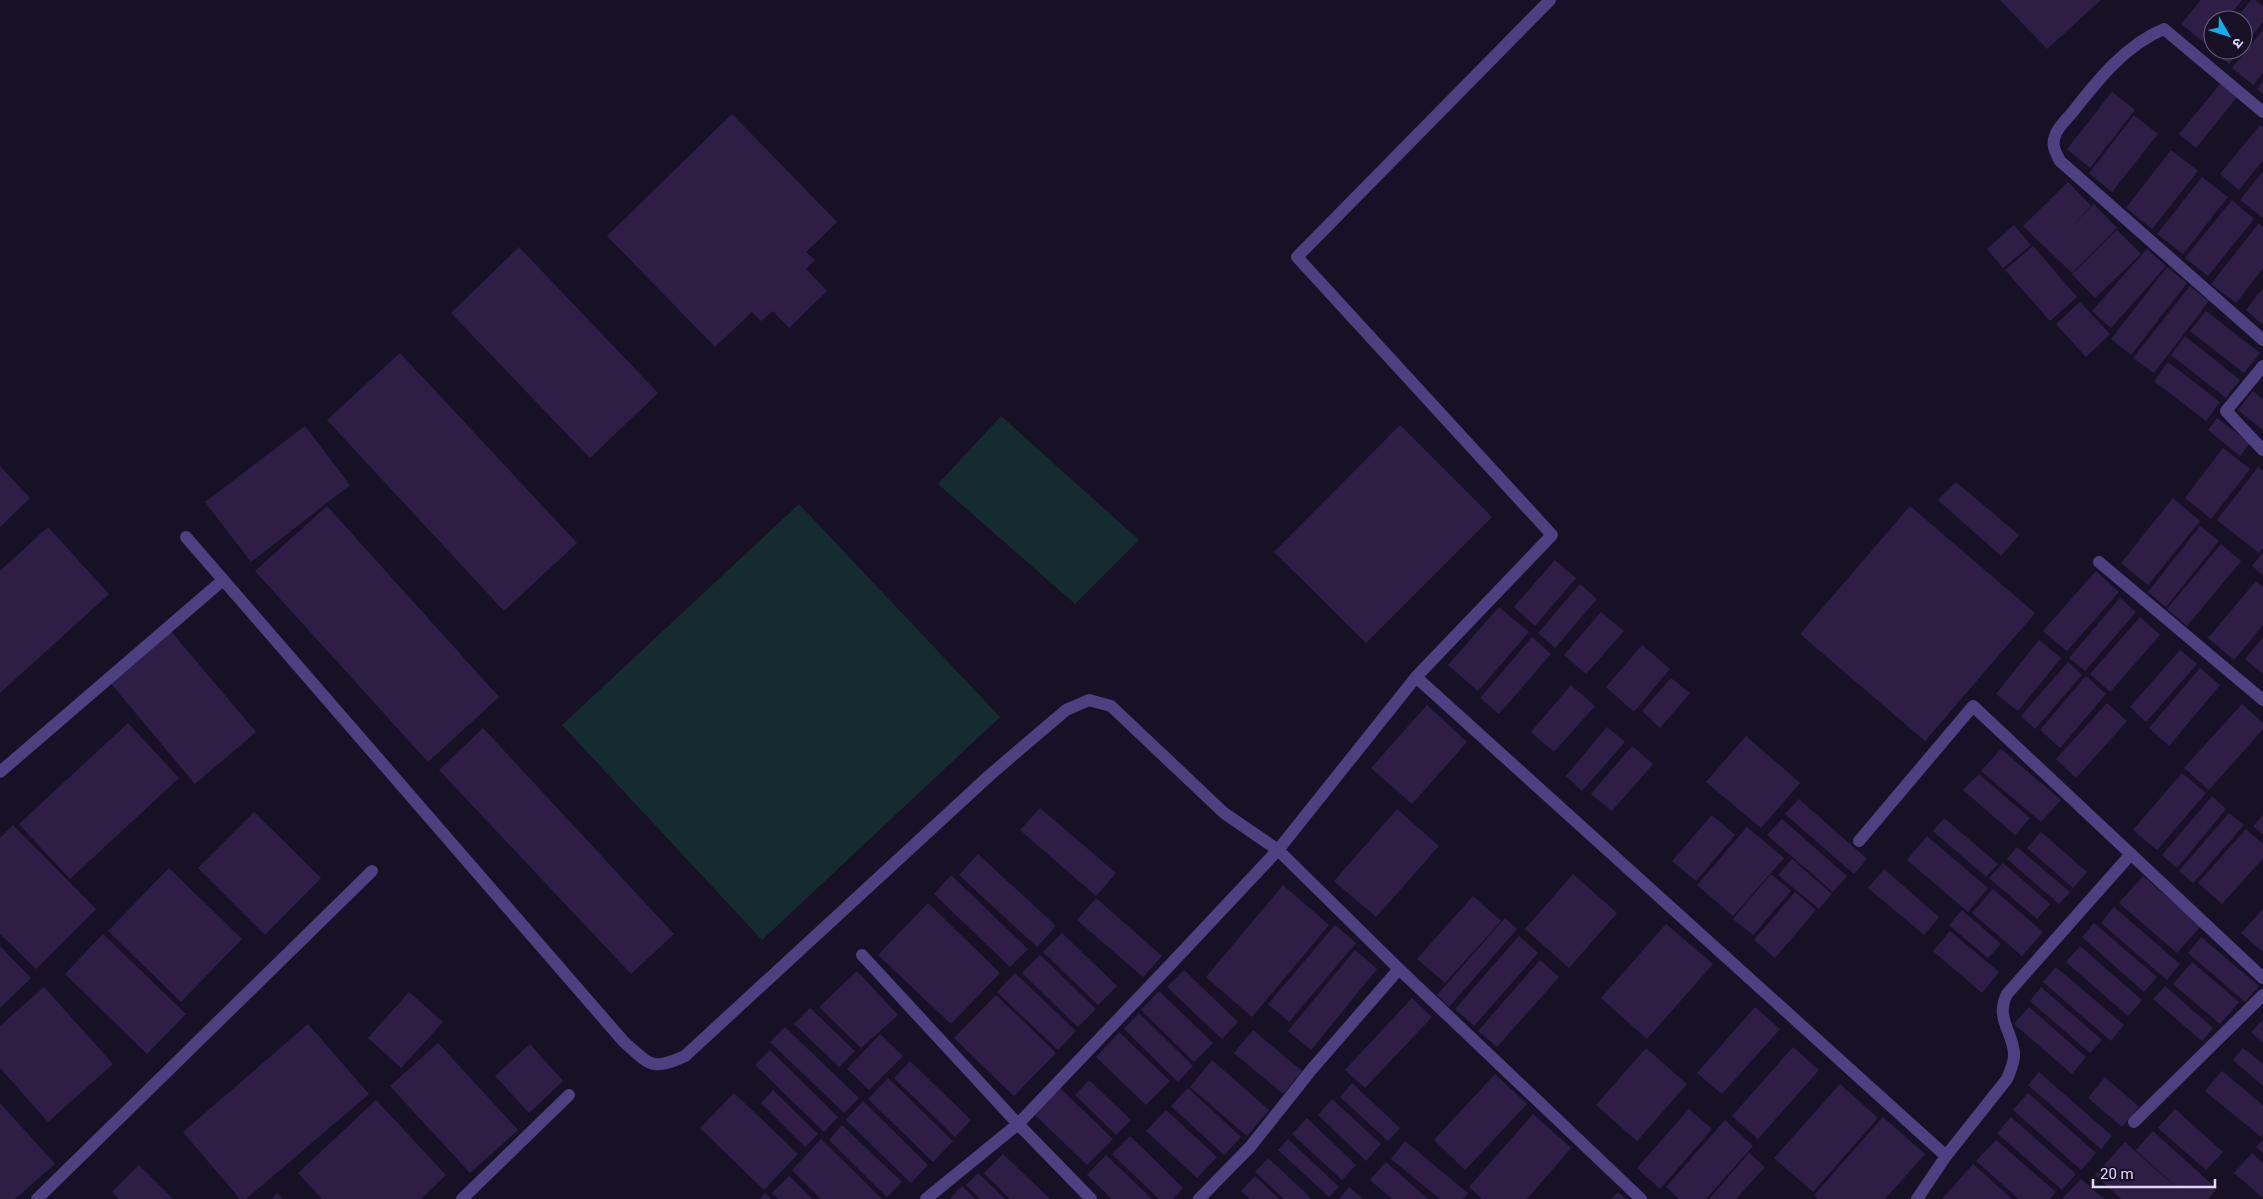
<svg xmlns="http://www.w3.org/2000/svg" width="2263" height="1199" font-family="Roboto,'Noto Sans Devanagari',sans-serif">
  <rect width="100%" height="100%" fill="#181126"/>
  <path fill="#142b2f" d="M 1001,416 L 1139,540 L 1075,604 L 938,484 Z
    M 799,504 L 1000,717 L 762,940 L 562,725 Z"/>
  <path fill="#2e1e45" d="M 2000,0 L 2101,0 L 2047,49 Z
    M 2201,0 L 2242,0 L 2226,20 L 2213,20 L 2213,36 L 2206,44 L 2181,24 Z
    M 2251,0 L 2255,0 L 2263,6 L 2263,22 L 2243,47 L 2243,20 L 2235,20 Z
    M 2263,30 L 2263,73 L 2253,85 L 2232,68 Z
    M 2211,50 L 2241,50 L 2229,64 Z
    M 2263,81 L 2263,94 L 2257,89 Z
    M 2221,83 L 2238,96 L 2196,148 L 2179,134 Z
    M 2112,92 L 2135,110 L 2090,168 L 2067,149 Z
    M 732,114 L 837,222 L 806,252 L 815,260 L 806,269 L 827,291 L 789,328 L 773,311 L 761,321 L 752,312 L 715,347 L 607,236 Z
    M 2134,115 L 2158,134 L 2112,192 L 2089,173 Z
    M 2260,125 L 2263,127 L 2263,160 L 2239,190 L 2220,174 Z
    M 2171,150 L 2198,171 L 2152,229 L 2126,208 Z
    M 2263,171 L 2263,218 L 2240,200 Z
    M 2202,177 L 2228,197 L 2183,254 L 2157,234 Z
    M 2068,182 L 2091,206 L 2068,230 L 2094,204 L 2117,228 L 2072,273 L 2023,226 Z
    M 2232,200 L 2254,219 L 2208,276 L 2185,258 Z
    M 2259,223 L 2263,227 L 2263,268 L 2236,303 L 2211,284 Z
    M 2014,225 L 2031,245 L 2003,268 L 1987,249 Z
    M 2117,230 L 2141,254 L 2095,298 L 2072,274 Z
    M 2033,246 L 2077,297 L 2050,321 L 2005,270 Z
    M 519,247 L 658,393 L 590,458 L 451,313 Z
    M 2147,249 L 2166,266 L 2111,328 L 2092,311 Z
    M 2167,267 L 2187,283 L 2131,355 L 2111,339 Z
    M 2190,286 L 2209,301 L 2154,373 L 2133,358 Z
    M 2263,288 L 2263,325 L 2246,310 Z
    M 2080,302 L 2110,334 L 2086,357 L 2056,324 Z
    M 2206,311 L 2260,353 L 2244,373 L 2190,331 Z
    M 2185,336 L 2240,380 L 2226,398 L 2171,355 Z
    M 400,353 L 577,543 L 504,611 L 327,420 Z
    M 2168,362 L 2220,402 L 2206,421 L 2154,381 Z
    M 2253,391 L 2263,399 L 2263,430 L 2238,410 Z
    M 2217,418 L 2250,443 L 2240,456 L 2208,430 Z
    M 1400,425 L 1492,517 L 1366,643 L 1274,552 Z
    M 305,426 L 350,485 L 251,562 L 205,502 Z
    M 2223,448 L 2250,469 L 2211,519 L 2185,498 Z
    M 0,466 L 30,498 L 0,527 Z
    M 2258,467 L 2263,471 L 2263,548 L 2259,553 L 2217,520 Z
    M 1956,482 L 2019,535 L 2001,556 L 1938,500 Z
    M 2173,498 L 2200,521 L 2148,585 L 2121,563 Z
    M 327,506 L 499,697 L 428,762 L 255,571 Z
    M 1910,506 L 2035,613 L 1925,741 L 1800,634 Z
    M 2200,526 L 2219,541 L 2166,607 L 2148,592 Z
    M 48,527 L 109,594 L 0,693 L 0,571 Z
    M 2221,544 L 2241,561 L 2187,626 L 2167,609 Z
    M 2263,552 L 2263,575 L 2252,566 Z
    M 1555,560 L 1576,578 L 1535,626 L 1514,607 Z
    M 2096,571 L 2119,592 L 2067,651 L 2043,631 Z
    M 2256,581 L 2263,587 L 2263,625 L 2234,660 L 2208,638 Z
    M 1580,584 L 1597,599 L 1555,648 L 1538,633 Z
    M 2120,598 L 2136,612 L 2085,671 L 2069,658 Z
    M 1499,607 L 1529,632 L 1478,691 L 1448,665 Z
    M 1601,612 L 1624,631 L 1586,674 L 1564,655 Z
    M 2140,617 L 2160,635 L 2110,692 L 2090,674 Z
    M 169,629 L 256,732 L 195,784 L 108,680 Z
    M 1532,637 L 1551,654 L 1499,714 L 1480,698 Z
    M 2263,637 L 2263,674 L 2245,659 Z
    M 2039,640 L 2061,658 L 2018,711 L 1996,694 Z
    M 1642,645 L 1670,669 L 1634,712 L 1606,687 Z
    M 2180,650 L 2197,664 L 2146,722 L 2130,707 Z
    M 2068,662 L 2082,675 L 2035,729 L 2021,716 Z
    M 2200,668 L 2220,685 L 2169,746 L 2149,728 Z
    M 2086,676 L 2106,694 L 2060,748 L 2040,730 Z
    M 1671,678 L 1690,693 L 1660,728 L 1642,711 Z
    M 1571,685 L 1595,706 L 1554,752 L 1531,732 Z
    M 2107,703 L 2127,721 L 2076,778 L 2056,759 Z
    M 2242,704 L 2263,723 L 2263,729 L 2209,790 L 2184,768 Z
    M 1427,705 L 1467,742 L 1412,804 L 1371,768 Z
    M 128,723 L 179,778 L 70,879 L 19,824 Z
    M 1607,727 L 1625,742 L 1582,791 L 1566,776 Z
    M 483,728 L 674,934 L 631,974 L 439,770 Z
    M 1746,736 L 1800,783 L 1761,828 L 1706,782 Z
    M 1632,746 L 1653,764 L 1612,811 L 1591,794 Z
    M 2001,749 L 2061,800 L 2041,822 L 1981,771 Z
    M 2182,773 L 2206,793 L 2157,850 L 2133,830 Z
    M 1979,774 L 2030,818 L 2015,835 L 1963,790 Z
    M 2212,796 L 2226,809 L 2177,868 L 2162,855 Z
    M 1799,799 L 1867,859 L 1854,874 L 1785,814 Z
    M 1040,808 L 1116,873 L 1096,896 L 1020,830 Z
    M 1397,809 L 1439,846 L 1376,917 L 1334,881 Z
    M 254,812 L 321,878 L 265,935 L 198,868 Z
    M 2229,813 L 2244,825 L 2193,883 L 2179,871 Z
    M 1712,815 L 1735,835 L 1696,881 L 1672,861 Z
    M 2263,815 L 2263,833 L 2262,834 L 2253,826 Z
    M 1944,818 L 1998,864 L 1986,877 L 1933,831 Z
    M 1782,819 L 1847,876 L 1833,892 L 1767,835 Z
    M 13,825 L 96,909 L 36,969 L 0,934 L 0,838 Z
    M 1747,827 L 1784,858 L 1733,916 L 1697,885 Z
    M 2246,829 L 2263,844 L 2263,858 L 2222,904 L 2198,883 Z
    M 2041,832 L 2087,872 L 2073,888 L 2027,848 Z
    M 1927,836 L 1988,888 L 1968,912 L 1907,860 Z
    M 2017,847 L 2070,892 L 2059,904 L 2007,859 Z
    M 978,854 L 1056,926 L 1037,947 L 959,875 Z
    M 1792,859 L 1832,894 L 1819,909 L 1778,875 Z
    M 2003,863 L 2050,904 L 2037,919 L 1989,878 Z
    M 169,868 L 242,939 L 181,1002 L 108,931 Z
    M 1884,869 L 1939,917 L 1924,935 L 1868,888 Z
    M 1573,874 L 1617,913 L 1569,968 L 1525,929 Z
    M 1771,874 L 1791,891 L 1753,935 L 1733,919 Z
    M 951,875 L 1028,949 L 1010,967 L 934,894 Z
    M 2143,876 L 2201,926 L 2177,953 L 2119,903 Z
    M 1283,885 L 1329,925 L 1252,1017 L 1206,977 Z
    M 1993,889 L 2043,932 L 2022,956 L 1972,913 Z
    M 1795,892 L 1816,910 L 1775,958 L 1754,940 Z
    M 1473,896 L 1501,921 L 1445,983 L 1417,959 Z
    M 1096,898 L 1162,956 L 1143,977 L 1077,920 Z
    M 928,903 L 1000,973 L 951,1024 L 878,955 Z
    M 2114,907 L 2180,964 L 2167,980 L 2101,923 Z
    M 2263,909 L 2263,952 L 2241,933 Z
    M 1962,910 L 2001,944 L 1988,958 L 1949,925 Z
    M 1505,918 L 1517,929 L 1449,1007 L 1437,995 Z
    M 2094,923 L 2157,977 L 2144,992 L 2082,937 Z
    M 1666,924 L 1713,964 L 1647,1039 L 1601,998 Z
    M 1335,925 L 1356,943 L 1289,1022 L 1268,1004 Z
    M 1950,931 L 1999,972 L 1982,993 L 1933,951 Z
    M 1062,933 L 1117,986 L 1098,1005 L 1043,952 Z
    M 103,934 L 186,1014 L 147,1054 L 65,974 Z
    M 1519,936 L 1538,953 L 1474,1026 L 1455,1009 Z
    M 2201,937 L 2259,986 L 2245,1002 L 2188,953 Z
    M 0,946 L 31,978 L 0,1008 Z
    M 2080,946 L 2142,1000 L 2128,1016 L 2066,962 Z
    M 1355,950 L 1377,969 L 1311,1050 L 1288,1031 Z
    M 1040,955 L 1096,1009 L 1078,1027 L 1022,973 Z
    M 1540,960 L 1559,977 L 1497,1047 L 1478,1031 Z
    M 2192,962 L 2239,1002 L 2220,1024 L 2173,984 Z
    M 2056,967 L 2124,1025 L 2111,1041 L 2043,982 Z
    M 1184,970 L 1238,1022 L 1222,1039 L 1167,987 Z
    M 857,971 L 898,1015 L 861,1048 L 819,1007 Z
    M 1015,973 L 1076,1031 L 1058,1050 L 997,992 Z
    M 2165,986 L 2213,1028 L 2202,1041 L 2153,999 Z
    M 44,987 L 113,1064 L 48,1122 L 0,1068 L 0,1026 Z
    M 2041,987 L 2102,1040 L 2090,1053 L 2030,1001 Z
    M 1159,991 L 1213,1043 L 1194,1062 L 1141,1010 Z
    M 409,992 L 443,1022 L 401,1068 L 368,1038 Z
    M 996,995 L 1056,1053 L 1014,1096 L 954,1038 Z
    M 1412,998 L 1432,1017 L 1365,1088 L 1345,1070 Z
    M 1755,1007 L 1780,1029 L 1722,1094 L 1697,1073 Z
    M 2029,1007 L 2086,1057 L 2072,1074 L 2014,1024 Z
    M 810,1008 L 855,1051 L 839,1067 L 794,1024 Z
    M 1139,1013 L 1193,1066 L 1178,1082 L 1124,1029 Z
    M 2263,1020 L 2263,1043 L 2251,1032 Z
    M 308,1024 L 369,1094 L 246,1199 L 240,1199 L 183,1132 Z
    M 785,1027 L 859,1098 L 844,1113 L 770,1042 Z
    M 1253,1030 L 1302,1071 L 1283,1094 L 1234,1053 Z
    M 1119,1032 L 1170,1081 L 1146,1105 L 1096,1057 Z
    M 880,1034 L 903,1056 L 869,1090 L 847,1069 Z
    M 438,1043 L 518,1130 L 470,1173 L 390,1086 Z
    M 530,1044 L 563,1081 L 529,1113 L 495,1076 Z
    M 1793,1047 L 1819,1070 L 1758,1139 L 1732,1116 Z
    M 1646,1048 L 1687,1084 L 1637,1141 L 1596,1105 Z
    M 2243,1048 L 2263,1064 L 2263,1086 L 2233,1060 Z
    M 770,1050 L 838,1117 L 824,1132 L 755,1065 Z
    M 1212,1060 L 1269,1110 L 1247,1136 L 1190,1087 Z
    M 910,1061 L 971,1120 L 955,1137 L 894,1078 Z
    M 2222,1071 L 2263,1105 L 2263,1134 L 2261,1137 L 2205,1091 Z
    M 2039,1072 L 2112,1136 L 2101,1149 L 2028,1085 Z
    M 1495,1074 L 1527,1104 L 1465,1170 L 1434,1140 Z
    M 2105,1077 L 2139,1107 L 2122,1127 L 2088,1098 Z
    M 888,1078 L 953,1141 L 933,1162 L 868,1099 Z
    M 1089,1080 L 1131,1120 L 1116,1135 L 1075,1095 Z
    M 1352,1083 L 1400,1128 L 1388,1141 L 1340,1097 Z
    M 1840,1084 L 1878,1118 L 1813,1192 L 1774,1158 Z
    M 1059,1087 L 1113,1139 L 1087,1165 L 1034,1114 Z
    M 1188,1088 L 1241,1137 L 1224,1155 L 1171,1106 Z
    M 773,1090 L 818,1134 L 805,1147 L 761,1103 Z
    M 734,1093 L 798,1154 L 764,1190 L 700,1128 Z
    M 2028,1093 L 2096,1153 L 2081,1170 L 2013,1110 Z
    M 1332,1099 L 1381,1144 L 1366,1161 L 1318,1115 Z
    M 376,1100 L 446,1175 L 421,1199 L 322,1199 L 298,1173 Z
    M 863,1101 L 928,1165 L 911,1183 L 846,1120 Z
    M 0,1103 L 55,1164 L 15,1199 L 0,1199 Z
    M 1689,1109 L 1712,1129 L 1660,1189 L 1637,1168 Z
    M 2175,1109 L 2223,1152 L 2206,1170 L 2158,1128 Z
    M 1166,1110 L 1217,1157 L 1197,1178 L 1146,1131 Z
    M 1533,1114 L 1571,1148 L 1527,1199 L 1482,1199 L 1469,1187 Z
    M 1883,1117 L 1925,1154 L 1885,1199 L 1818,1199 L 1814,1195 Z
    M 2011,1117 L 2076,1174 L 2062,1190 L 1997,1133 Z
    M 1307,1118 L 1356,1165 L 1342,1180 L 1292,1134 Z
    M 1725,1120 L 1753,1146 L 1706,1199 L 1679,1199 L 1666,1187 Z
    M 842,1125 L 902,1182 L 887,1197 L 829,1140 Z
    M 2153,1131 L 2217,1189 L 2208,1199 L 2121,1199 L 2095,1175 L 2125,1142 L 2187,1197 L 2136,1150 Z
    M 1130,1136 L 1183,1188 L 1173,1199 L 1159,1199 L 1112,1154 Z
    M 821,1139 L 882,1199 L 821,1199 L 792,1170 Z
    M 1288,1139 L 1339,1187 L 1329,1197 L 1278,1150 Z
    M 1996,1140 L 2056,1192 L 2050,1199 L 2019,1199 L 1976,1161 Z
    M 2263,1140 L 2263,1153 L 2256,1147 Z
    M 1405,1141 L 1468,1193 L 1463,1199 L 1440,1199 L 1391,1159 Z
    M 1749,1153 L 1765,1167 L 1736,1199 L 1709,1199 Z
    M 2252,1153 L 2263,1163 L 2263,1198 L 2234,1173 Z
    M 1003,1154 L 1050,1199 L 1010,1199 L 984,1173 Z
    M 1106,1155 L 1152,1199 L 1112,1199 L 1087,1175 Z
    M 1268,1158 L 1312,1199 L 1284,1199 L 1255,1172 Z
    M 1386,1162 L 1428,1199 L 1392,1199 L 1370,1180 Z
    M 1973,1164 L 2012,1199 L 1942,1199 Z
    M 139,1165 L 173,1199 L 119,1199 L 112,1192 Z
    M 978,1173 L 1005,1199 L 980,1199 L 966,1185 Z
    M 789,1176 L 812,1199 L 779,1199 L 772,1193 Z
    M 1255,1176 L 1279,1199 L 1250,1199 L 1241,1191 Z
    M 2081,1179 L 2104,1199 L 2062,1199 Z
    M 962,1186 L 975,1199 L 950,1199 Z
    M 1349,1187 L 1363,1199 L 1339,1199 Z
    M 1618,1192 L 1626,1199 L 1611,1199 Z
    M 277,1193 L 283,1199 L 272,1199 Z
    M 765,1193 L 771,1199 L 760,1199 Z"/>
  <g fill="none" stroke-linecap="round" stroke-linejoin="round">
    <path stroke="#4e3f81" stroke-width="12" d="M 2263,112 L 2164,29 C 2125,45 2097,81 2071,114 C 2066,120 2057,128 2055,136 C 2051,145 2056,153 2060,161 L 2263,340
      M 2263,366 L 2226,411 L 2263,450
      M 186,537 L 624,1042 C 650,1065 652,1071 685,1056 L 991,774 L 1066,710 L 1089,700 L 1111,706 L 1224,813 L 1278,850 L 1399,969 L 1641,1199
      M 2099,562 L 2263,700
      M 1416,677 L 1946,1156
      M 0,772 L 223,580
      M 1859,841 L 1973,706 L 2263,978
      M 862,955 L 1018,1124 L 1091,1199
      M 2134,1122 L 2263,995
      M 37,1199 L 372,871
      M 462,1199 L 569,1095
      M 926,1199 L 1018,1124 L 1169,966 L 1278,850 L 1416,677 L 1552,535 L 1297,257 L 1550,0
      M 1199,1199 L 1250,1147 L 1312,1069 L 1399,969
      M 1917,1199 L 1946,1156 L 2007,1079 C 2010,1071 2015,1062 2014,1053 C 2012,1030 1995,1018 2007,994 L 2131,854"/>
  </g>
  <g transform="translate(2228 35) rotate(129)"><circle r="24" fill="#181126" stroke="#69617c"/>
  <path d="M0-4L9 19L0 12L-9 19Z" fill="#12afef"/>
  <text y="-8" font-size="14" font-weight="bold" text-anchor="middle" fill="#e3d8fc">उ</text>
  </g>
  <path d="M2093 1179v8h122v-8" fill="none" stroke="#e3d8fc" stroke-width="2.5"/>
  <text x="2100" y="1179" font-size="15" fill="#e3d8fc" stroke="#181126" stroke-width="4" paint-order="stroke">20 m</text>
</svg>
